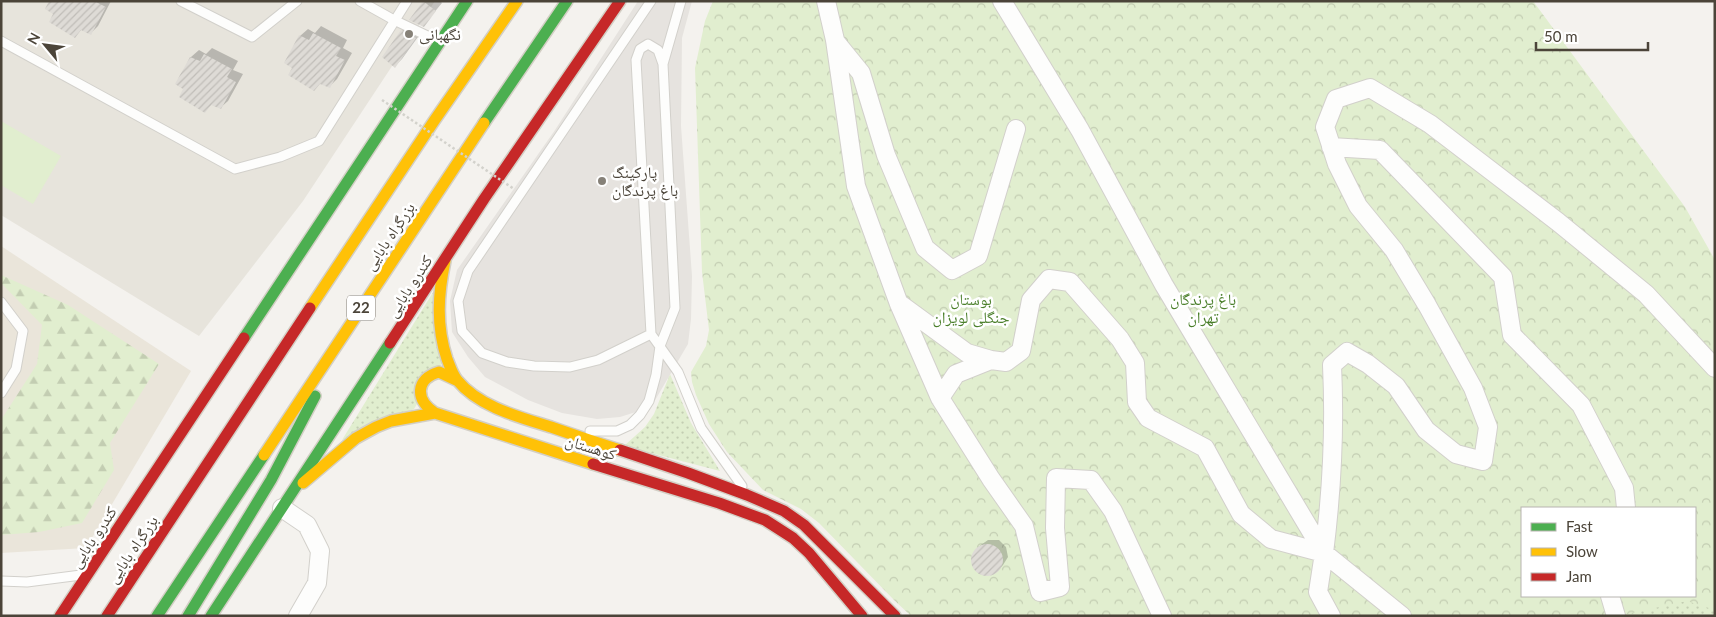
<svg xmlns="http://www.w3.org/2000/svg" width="1716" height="617" font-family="Lato,'Noto Naskh Arabic',sans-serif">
  <defs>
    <pattern id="forest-firs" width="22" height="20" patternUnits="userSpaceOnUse" patternTransform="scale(1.25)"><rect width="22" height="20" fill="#e1eecf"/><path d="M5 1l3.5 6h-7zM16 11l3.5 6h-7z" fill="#c3cdb2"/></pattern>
    <pattern id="park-crowns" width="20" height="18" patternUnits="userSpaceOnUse" patternTransform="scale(1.25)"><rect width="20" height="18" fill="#e1eecf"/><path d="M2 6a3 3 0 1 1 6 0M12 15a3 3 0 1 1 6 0" fill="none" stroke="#c3cdb2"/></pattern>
    <pattern id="garden-dots" width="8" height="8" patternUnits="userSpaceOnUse" patternTransform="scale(1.25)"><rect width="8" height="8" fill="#e1eecf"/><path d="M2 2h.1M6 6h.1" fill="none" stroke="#c3cdb2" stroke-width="1.8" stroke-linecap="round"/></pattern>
    <pattern id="building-hatch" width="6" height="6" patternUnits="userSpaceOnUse" patternTransform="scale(1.25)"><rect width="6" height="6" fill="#dedbd6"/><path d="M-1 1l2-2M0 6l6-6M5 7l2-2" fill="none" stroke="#c0bdb8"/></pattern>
  </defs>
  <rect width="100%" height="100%" fill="#f4f2ee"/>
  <path fill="#e7e4dc" d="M 1,1 L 435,1 L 303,201 L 199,336 L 1,215 Z"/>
  <path fill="#eae5da" d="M 1,246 L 191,371 L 86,548 L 1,553 Z"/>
  <path fill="url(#forest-firs)" d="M 1,275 L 68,305 L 159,364 L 110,443 L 114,470 L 82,523 L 39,532 L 1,535 L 1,420 L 37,364 L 42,325 L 1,283 Z"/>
  <path fill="url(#park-crowns)" fill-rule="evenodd" d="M 713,1 L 1533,1 L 1685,207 L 1715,260 L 1715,616 L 911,616 L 894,600 L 819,523 L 801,509 L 763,490 L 727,452 L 709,424 L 696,395 L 692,382 L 691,372 L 706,346 L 709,330 L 702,272 L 695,68 L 705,21 ZM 1522,508 L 1695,508 L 1695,596 L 1522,596 Z"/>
  <path fill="url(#garden-dots)" d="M 435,289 L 442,363 L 414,409 L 342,440 Z
    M 670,374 L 691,423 L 720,471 L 624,446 L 645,427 L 654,414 Z
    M 1687,601 L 1715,610 L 1715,616 L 1618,616 Z"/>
  <path fill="#e1eecf" d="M 1,121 L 61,156 L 33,204 L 1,185 Z"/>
  <path fill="#e6e3df" d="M 638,1 L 692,1 L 682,38 L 681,126 L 692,276 L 691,319 L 688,344 L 654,402 L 639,411 L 620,417 L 597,419 L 562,413 L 528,400 L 485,377 L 468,357 L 452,332 L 450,301 L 457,270 L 555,130 Z"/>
  <path fill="#0003" d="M 51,1 L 111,1 L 98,26 L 91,33 L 82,29 L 75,36 L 55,14 Z
    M 424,1 L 440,1 L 442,3 L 423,26 L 411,20 Z
    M 410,24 L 423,30 L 402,59 L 395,66 L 402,31 Z
    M 321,26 L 347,40 L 343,48 L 352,53 L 337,79 L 329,87 L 300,36 L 308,29 L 315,33 Z
    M 212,48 L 238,61 L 233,70 L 243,74 L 228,101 L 220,108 L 212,104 L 205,111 L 184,89 L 176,84 L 191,57 L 199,50 L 206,54 Z
    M 988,540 L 999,540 L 1006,547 L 1008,557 L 1003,565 L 998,571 L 989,575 L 979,574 L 973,566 L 972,556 L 978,547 Z"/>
  <path fill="url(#building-hatch)" d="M 49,1 L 94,1 L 106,7 L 91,35 L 81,30 L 75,38 L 49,22 L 53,14 L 45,9 Z
    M 423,1 L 436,11 L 424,27 L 409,20 Z
    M 401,30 L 416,38 L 395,68 L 382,57 Z
    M 313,33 L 341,48 L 336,56 L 345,60 L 330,88 L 320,84 L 314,91 L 288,75 L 292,68 L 284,63 L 299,35 L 309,40 Z
    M 204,54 L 232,69 L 227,77 L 236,82 L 221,109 L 211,105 L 205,113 L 179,97 L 183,89 L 175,84 L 190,57 L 200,61 Z
    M971 560a16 16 0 1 1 32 0a16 16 0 1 1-32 0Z"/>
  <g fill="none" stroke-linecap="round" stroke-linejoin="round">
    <g stroke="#d2d0cb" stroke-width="11">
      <path id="lane" d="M 181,1 L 252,37 L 297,1
        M 360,1 L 394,20 L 438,41
        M 1,41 L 235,169 L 280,157 L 319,141 L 407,1
        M 663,64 L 658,50 L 648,44 L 640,49 L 636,60 L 651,334 L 678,372 L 701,428 L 742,486
        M 1,302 L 23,331 L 16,369 L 1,393
        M 651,334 L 598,360 L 570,367 L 534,366 L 507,362 L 482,353 L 462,331 L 458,301 L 468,271 L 651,1
        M 590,431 L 617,431 L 630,425 L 640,415 L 649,401 L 656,375 L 660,346 L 675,308 L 663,64 L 681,1
        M 1,581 L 27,582 L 81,575"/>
    </g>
    <g stroke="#d2d0cb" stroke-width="20">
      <path id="street" d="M 826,1 L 835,40 L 856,186 L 899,304 L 940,398 L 991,479 L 1024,526 L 1040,592 L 1060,587 L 1055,528 L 1056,478 L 1091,480 L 1113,511 L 1162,616
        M 1002,1 L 1080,130 L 1164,285 L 1324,553 L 1318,592 L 1331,616
        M 835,41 L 861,73 L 886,155 L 925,248 L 952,270 L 978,256 L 1016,129
        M 1331,147 L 1380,150 L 1503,277 L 1512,335 L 1581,405 L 1624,488 L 1626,508
        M 900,304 L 967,353 L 991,360 L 1006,362 L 1021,351 L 1031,300 L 1049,279 L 1070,282 L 1120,339 L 1135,363 L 1137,402 L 1148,418 L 1205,448 L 1241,514 L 1271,539 L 1324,553
        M 940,398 L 956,374 L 991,360
        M 282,508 L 307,525 L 320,551 L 317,583 L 298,616
        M 1610,596 L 1616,616
        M 1402,616 L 1324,553 C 1332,490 1335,428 1332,365 L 1347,352 L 1368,364 L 1396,386 L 1426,430 L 1456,454 L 1483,461 L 1488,427 L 1473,388 L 1427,305 L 1394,250 L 1358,206 L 1337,164 L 1325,127 L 1336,99 L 1370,88 L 1430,124 L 1558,222 L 1646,294 L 1715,368"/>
    </g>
    <g stroke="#d3cfc5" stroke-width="14">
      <path id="fast" d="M 484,123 L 567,1
        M 244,338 L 467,1
        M 157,616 L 264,455
        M 188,616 L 271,480 L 315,396
        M 211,616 L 390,343"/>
    </g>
    <g stroke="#d3cfc5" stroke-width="14">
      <path id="slow" d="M 445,261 C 438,294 436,326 447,359 C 450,366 452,374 457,380 C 479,407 519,417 551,427 C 574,435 597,443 620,450
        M 310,308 L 434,121 L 517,1
        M 435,413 C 415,400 415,379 439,372 L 456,380
        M 264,455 L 484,123
        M 303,483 L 356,438 L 376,427 L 391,421 L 435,413 L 593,464"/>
    </g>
    <g stroke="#d3cfc5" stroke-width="14">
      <path id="jam" d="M 390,343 L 484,199 L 620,1
        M 620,450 L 688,473 L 747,495 L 784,511 L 804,525 L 895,616
        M 593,464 L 719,503 L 765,520 L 793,538 L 809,553 L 862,616
        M 60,616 L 244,338
        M 107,616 L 310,308"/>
    </g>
    <use href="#lane" stroke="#fdfdfc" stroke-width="9"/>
    <use href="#street" stroke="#fdfdfc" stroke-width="18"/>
    <use href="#fast" stroke="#4caf50" stroke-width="11"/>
    <use href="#slow" stroke="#ffc107" stroke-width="11"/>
    <use href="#jam" stroke="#c62828" stroke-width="11"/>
    <path stroke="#d3d2cc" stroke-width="2.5" stroke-dasharray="2.5 2.5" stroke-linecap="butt" d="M 382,100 L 514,189"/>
  </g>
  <g fill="#868178" stroke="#fff" stroke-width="2">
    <circle cx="409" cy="34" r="5"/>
    <circle cx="602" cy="181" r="5"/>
  </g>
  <g text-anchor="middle" stroke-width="5" stroke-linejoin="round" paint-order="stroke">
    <rect fill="#fff" stroke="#817c74" stroke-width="1" x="347" y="295.5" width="28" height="25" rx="4"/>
    <g font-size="15" font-weight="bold" fill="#4b4439">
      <text x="361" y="313">22</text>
    </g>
    <g font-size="16" fill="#4b4439" stroke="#fff" text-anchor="start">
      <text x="419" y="40">نگهبانی</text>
      <text x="612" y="178">پارکینگ<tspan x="612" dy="18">باغ پرندگان</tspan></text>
    </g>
    <g font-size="16" fill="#4b4439" stroke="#fff">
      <text transform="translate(389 236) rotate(-56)" y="6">بزرگراه بابایی</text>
      <text transform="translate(409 286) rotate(-57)" y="6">کندرو بابایی</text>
      <text transform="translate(591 447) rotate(17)" y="6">کوهستان</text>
      <text transform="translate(93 537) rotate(-56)" y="6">کندرو بابایی</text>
      <text transform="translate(132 549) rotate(-56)" y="6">بزرگراه بابایی</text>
    </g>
    <g font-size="16" fill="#4a7f2a" stroke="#fff">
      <text x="971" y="305">بوستان<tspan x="971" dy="18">جنگلی لویزان</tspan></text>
      <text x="1203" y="305">باغ پرندگان<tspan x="1203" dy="18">تهران</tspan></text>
    </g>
  </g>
  <rect width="1716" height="617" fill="none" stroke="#4b4439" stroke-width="5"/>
  <rect x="1521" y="507" width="175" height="90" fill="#ffffff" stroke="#b7b4b0"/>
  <rect x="1531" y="523" width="25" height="8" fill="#4caf50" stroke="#b7b4b0"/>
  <text x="1566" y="532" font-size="15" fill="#4b4439">Fast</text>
  <rect x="1531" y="548" width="25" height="8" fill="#ffc107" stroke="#b7b4b0"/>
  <text x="1566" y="557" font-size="15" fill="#4b4439">Slow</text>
  <rect x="1531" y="573" width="25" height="8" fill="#c62828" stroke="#b7b4b0"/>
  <text x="1566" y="582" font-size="15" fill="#4b4439">Jam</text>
  <g transform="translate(45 45) rotate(299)" stroke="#ffffff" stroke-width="4" paint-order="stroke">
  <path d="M0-4L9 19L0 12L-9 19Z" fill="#4b4439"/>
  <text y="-8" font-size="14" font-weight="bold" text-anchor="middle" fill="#4b4439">N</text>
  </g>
  <path d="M1536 42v8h112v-8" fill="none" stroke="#4b4439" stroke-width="2.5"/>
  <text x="1544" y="42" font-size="15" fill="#4b4439" stroke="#ffffff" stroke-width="4" paint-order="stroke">50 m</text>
</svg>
